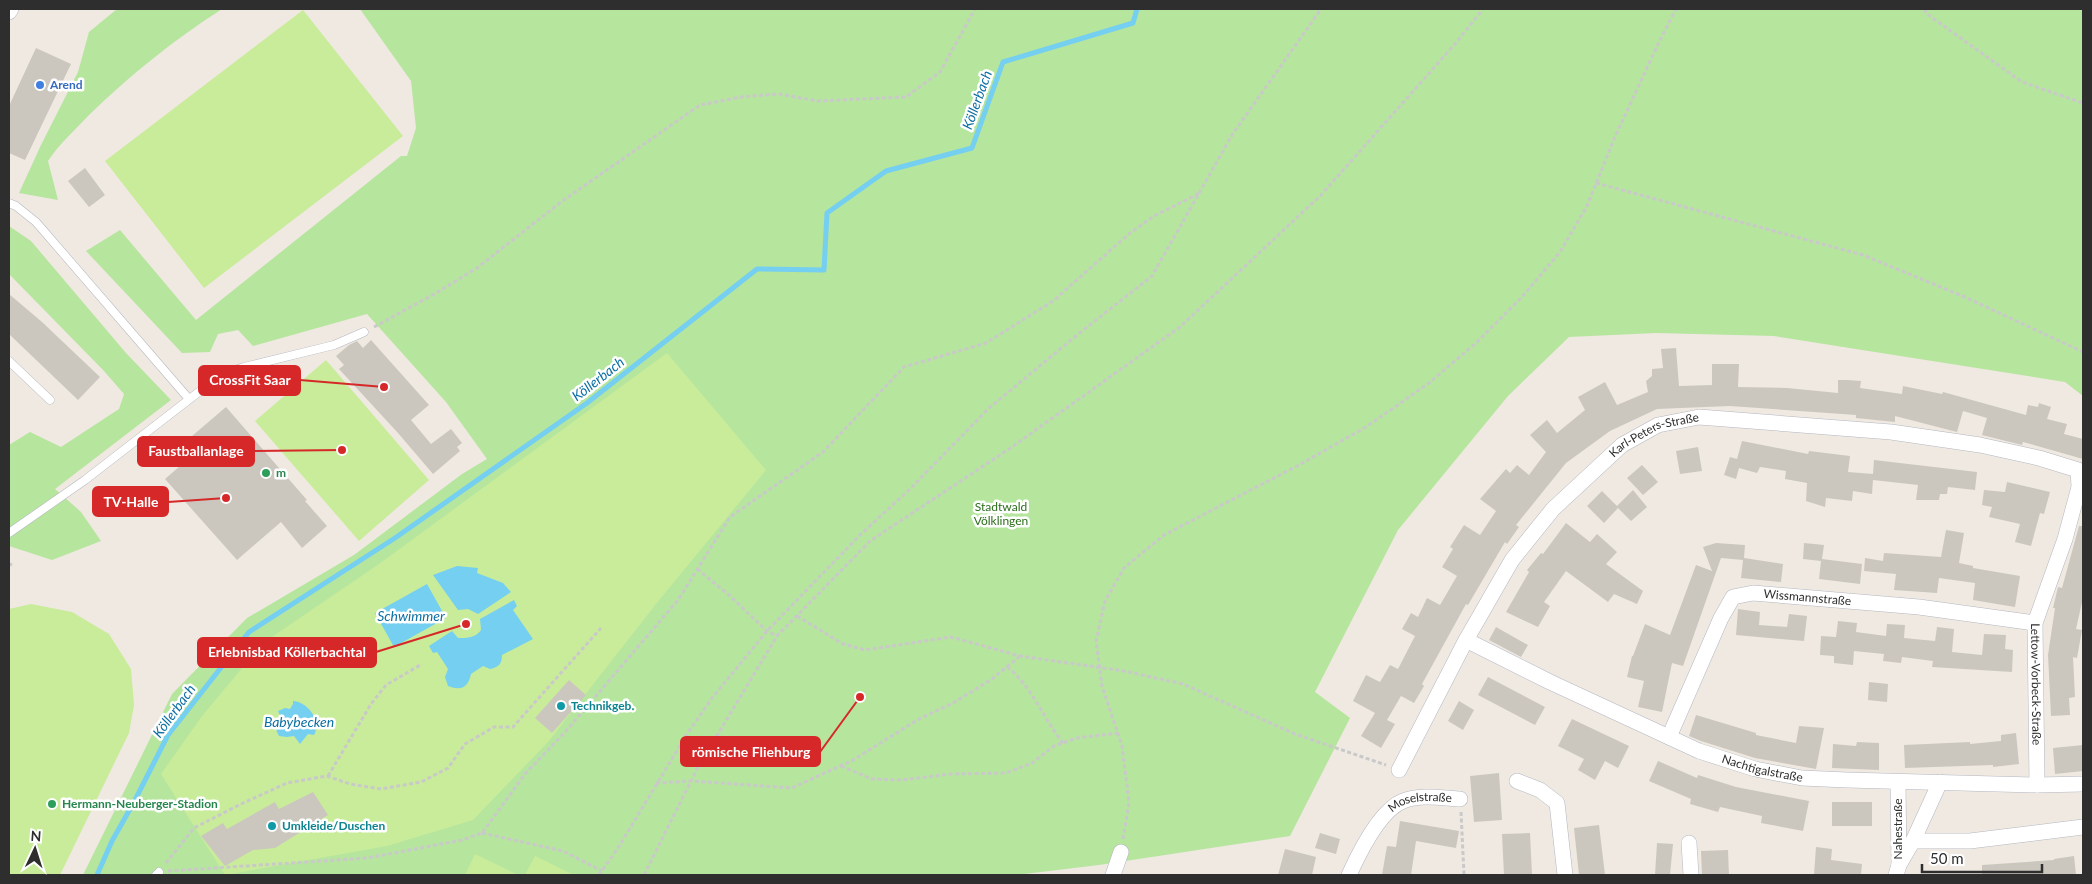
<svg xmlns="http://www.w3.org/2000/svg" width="2092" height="884" font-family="Lato,sans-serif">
  <rect width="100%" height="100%" fill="#efe9e1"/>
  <path fill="#b6e59e" d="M 117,9 L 222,9 C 174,40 130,75 89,115 C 75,130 60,143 48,161 L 58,200 L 19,193 L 41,145 L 78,72 L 89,32 Z
    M 360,9 L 2083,9 L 2083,396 L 2065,382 L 1774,336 L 1656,333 L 1569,337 L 1508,396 L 1398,530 L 1315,692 L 1350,718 L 1290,836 L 1099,865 L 1015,875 L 83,875 L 172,694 L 247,618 L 354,555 L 462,474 L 487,459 L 446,402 L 367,314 L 253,346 L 238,330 L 218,334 L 210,352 L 182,353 L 86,251 L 120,230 L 196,320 L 401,156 L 407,156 L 416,128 L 411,81 Z
    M 9,226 L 31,241 L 126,353 L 171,400 L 55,489 L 81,512 L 101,541 L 52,560 L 9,546 L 9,445 L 30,432 L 61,447 L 119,409 L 124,394 L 104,371 L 9,274 Z"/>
  <path fill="#c9ec9a" d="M 303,10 L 403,136 L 204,288 L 105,161 Z
    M 667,353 L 766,470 L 656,604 L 548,742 L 473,820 L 387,846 L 225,875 L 161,774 L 202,716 L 263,643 L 379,564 Z
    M 326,360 L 429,480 L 359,541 L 255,421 Z
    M 31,604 L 72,612 L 109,634 L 131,669 L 134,705 L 129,733 L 60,875 L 9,875 L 9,609 Z
    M 475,854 L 516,874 L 516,875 L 465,875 Z
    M 535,856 L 574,875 L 525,875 Z"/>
  <path fill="#75cff0" d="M 457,566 L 478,568 L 477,573 L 503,583 L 511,592 L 478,614 L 468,609 L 458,610 L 433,575 Z
    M 427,584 L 446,618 L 394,647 L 375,613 Z
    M 514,600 L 517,606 L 513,610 L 533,639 L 502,655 C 502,664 499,667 490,669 L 483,666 L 471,674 C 468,688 461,691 448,686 L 445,677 L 448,669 L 437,652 L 433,653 L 429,646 L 452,631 L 458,638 C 468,638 475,638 481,630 L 480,619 Z
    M 293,701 C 308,702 322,721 314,735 L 308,734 L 300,744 L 294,736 L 287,737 L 279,736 C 275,728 274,723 280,716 L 278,711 L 285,708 L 290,709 L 293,704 Z"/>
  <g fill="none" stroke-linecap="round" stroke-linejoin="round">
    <path stroke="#75cff0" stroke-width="5" d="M 97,875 L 112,841 L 134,802 L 168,735 L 249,632 L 395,538 L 587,403 L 757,269 L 824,270 L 827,213 L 886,171 L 972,148 L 1003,62 L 1133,23 L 1137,9"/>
  </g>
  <path fill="#cbc7bf" d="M 36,48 L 71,64 L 25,160 L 9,153 L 9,106 Z
    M 85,168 L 105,195 L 89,207 L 68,181 Z
    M 9,294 L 42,322 L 100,377 L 78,400 L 9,334 Z
    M 371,340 L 429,405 L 411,420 L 431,444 L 451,429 L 462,443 L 457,447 L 460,451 L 433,474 L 398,433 L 339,369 L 344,365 L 336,356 L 349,345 L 357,341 L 363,348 Z
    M 1676,348 L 1679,386 L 1712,385 L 1712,364 L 1739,364 L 1738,387 L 1787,388 L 1838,393 L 1838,380 L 1848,380 L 1861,381 L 1860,388 L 1902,394 L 1903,386 L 1942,394 L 1943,392 L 2026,415 L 2028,405 L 2038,407 L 2039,403 L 2051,407 L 2047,419 L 2067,424 L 2064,434 L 2083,439 L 2083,459 L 2023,442 L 2022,445 L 1982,435 L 1987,418 L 1963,411 L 1957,432 L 1895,416 L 1895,422 L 1856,418 L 1856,415 L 1730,406 L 1657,409 L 1610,431 L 1566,463 L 1516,525 L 1519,527 L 1507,544 L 1505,542 L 1468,605 L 1466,604 L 1422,684 L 1424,686 L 1414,703 L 1401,696 L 1387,720 L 1395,724 L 1381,748 L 1361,736 L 1375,713 L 1353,701 L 1366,675 L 1380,682 L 1390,665 L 1398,669 L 1415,636 L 1402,629 L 1411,613 L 1418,617 L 1427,598 L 1440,605 L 1457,576 L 1442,567 L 1453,549 L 1450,547 L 1464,525 L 1480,535 L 1496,511 L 1480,499 L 1506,469 L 1510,473 L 1517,465 L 1529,475 L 1546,452 L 1530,435 L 1547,420 L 1557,433 L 1585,410 L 1578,397 L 1605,382 L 1617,405 L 1648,392 L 1646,381 L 1652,376 L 1652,369 L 1663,368 L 1661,349 Z
    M 226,407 L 307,500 L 305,501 L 327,526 L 302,548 L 281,522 L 237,560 L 165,479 L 202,447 L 192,436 Z
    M 1742,441 L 1808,454 L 1809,451 L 1850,456 L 1848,472 L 1873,474 L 1874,460 L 1977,472 L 1975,490 L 1948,487 L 1947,494 L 1940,494 L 1939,500 L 1916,500 L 1918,485 L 1873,480 L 1872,494 L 1853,491 L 1852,501 L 1826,498 L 1825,507 L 1806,501 L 1807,483 L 1785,479 L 1786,471 L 1760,467 L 1757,473 L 1739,468 L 1736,479 L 1724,475 L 1730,457 L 1737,459 Z
    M 1698,447 L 1702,471 L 1680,474 L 1676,451 Z
    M 1642,465 L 1658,482 L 1643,495 L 1627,478 Z
    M 2007,482 L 2050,492 L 2044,514 L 2040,513 L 2031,546 L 2015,542 L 2020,524 L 1989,517 L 1992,507 L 1982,505 L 1984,490 L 2005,492 Z
    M 1633,490 L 1647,507 L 1631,521 L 1618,508 L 1604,523 L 1587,506 L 1602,491 L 1617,506 Z
    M 1566,523 L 1590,542 L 1597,534 L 1617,552 L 1606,564 L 1643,591 L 1637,604 L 1614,594 L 1608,602 L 1566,571 L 1544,602 L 1550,606 L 1538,627 L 1506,612 L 1529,572 L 1527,570 L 1541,553 L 1543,554 Z
    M 2079,526 L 2083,526 L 2083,598 L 2076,629 L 2082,630 L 2077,658 L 2073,657 L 2075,697 L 2069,698 L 2070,715 L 2051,716 L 2048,655 L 2055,608 L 2053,608 L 2058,587 L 2062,588 Z
    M 1946,530 L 1964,533 L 1959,563 L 1973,566 L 1973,568 L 2020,576 L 2015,607 L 1973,600 L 1975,583 L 1939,578 L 1937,593 L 1894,590 L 1896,574 L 1864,571 L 1865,558 L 1883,561 L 1884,553 L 1941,557 Z
    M 1716,543 L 1745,545 L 1744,558 L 1783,564 L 1781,582 L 1741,578 L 1743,560 L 1721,558 L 1683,666 L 1672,663 L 1662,712 L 1638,707 L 1644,681 L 1627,677 L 1632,656 L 1633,656 L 1645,624 L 1670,635 L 1696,565 L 1712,571 L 1703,547 Z
    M 1804,543 L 1824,545 L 1822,559 L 1862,564 L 1860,584 L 1819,579 L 1821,561 L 1803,559 Z
    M 1738,609 L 1760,612 L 1759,625 L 1787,627 L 1789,614 L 1807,616 L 1804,641 L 1736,635 Z
    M 1838,621 L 1857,623 L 1856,632 L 1886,636 L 1887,624 L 1905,625 L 1904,638 L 1935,641 L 1937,627 L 1954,629 L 1952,652 L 1982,655 L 1984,634 L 2006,635 L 2005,649 L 2013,650 L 2012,672 L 1932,667 L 1933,661 L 1902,657 L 1901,663 L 1883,661 L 1884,654 L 1854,651 L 1853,665 L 1834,663 L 1834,656 L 1820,655 L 1821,636 L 1836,637 Z
    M 1496,627 L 1528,645 L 1521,657 L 1489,640 Z
    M 1488,677 L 1545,707 L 1535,725 L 1478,695 Z
    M 569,680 L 586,695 L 552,733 L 535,718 Z
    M 1869,682 L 1888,684 L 1887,702 L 1868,700 Z
    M 1459,701 L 1474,710 L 1463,730 L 1448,721 Z
    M 1696,715 L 1756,733 L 1756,735 L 1796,743 L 1799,726 L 1824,728 L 1816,769 L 1755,758 L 1701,741 L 1689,736 Z
    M 1572,719 L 1629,746 L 1618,768 L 1605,761 L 1595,780 L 1578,770 L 1584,759 L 1558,746 Z
    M 2016,733 L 2019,764 L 1993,767 L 1993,765 L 1905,768 L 1904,745 L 1970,742 L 1970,744 L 2001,741 L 2001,735 Z
    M 1857,742 L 1879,743 L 1879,770 L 1832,768 L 1833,744 L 1856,746 Z
    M 2083,745 L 2083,771 L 2055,774 L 2053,748 Z
    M 1658,761 L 1697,778 L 1698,775 L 1736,787 L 1809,801 L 1803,831 L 1761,823 L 1762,816 L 1720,807 L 1718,812 L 1690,804 L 1691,799 L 1649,781 Z
    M 1499,773 L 1502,820 L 1474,822 L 1470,776 Z
    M 313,792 L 328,815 L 275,848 L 253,850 L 225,866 L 201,836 L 223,823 L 227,829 L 275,802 L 279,809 Z
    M 1832,802 L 1872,802 L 1872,826 L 1832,826 Z
    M 1400,821 L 1459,831 L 1456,848 L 1416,841 L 1411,875 L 1382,875 L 1387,846 L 1396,847 Z
    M 1599,825 L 1605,875 L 1579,875 L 1574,828 Z
    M 1320,833 L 1340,839 L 1336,854 L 1315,848 Z
    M 1530,833 L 1532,875 L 1504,875 L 1502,834 Z
    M 1657,843 L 1673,844 L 1670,875 L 1655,875 Z
    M 1816,847 L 1832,849 L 1831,860 L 1862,864 L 1861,875 L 1814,875 Z
    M 1285,849 L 1316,857 L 1312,875 L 1278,875 Z
    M 1728,850 L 1729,875 L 1702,875 L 1701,851 Z
    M 2074,856 L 2076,875 L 1982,875 L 1982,865 L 2054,860 L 2054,859 Z"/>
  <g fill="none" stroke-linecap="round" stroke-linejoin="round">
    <g stroke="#b4b7c1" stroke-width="9">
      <path id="service" d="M 9,203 L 16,206 L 36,222 L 189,399
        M 9,361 L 50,400
        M 9,533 L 85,480 L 222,374 L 244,367 L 334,345 L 364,332
        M 156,875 L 159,872"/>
    </g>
    <g stroke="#b4b7c1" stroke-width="16">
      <g id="minor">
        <path d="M 9,12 L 11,9"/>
        <path id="s1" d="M 1466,640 L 1550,682 L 1699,751 L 1755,769 L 1802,778 L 1847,780 L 2037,785 L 2083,784"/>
        <path id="s2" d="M 1669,737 L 1721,618 L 1733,597 L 1753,593 L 1919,607 L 2035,623"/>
        <path id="s3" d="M 1399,770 L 1466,640 L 1512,560 L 1553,509 L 1622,445 L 1658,425 L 1699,417 L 1891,432 L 1980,445 L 2039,458 L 2078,470 L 2079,487 L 2065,539 L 2035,623 L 2037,785"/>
        <path d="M 1517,781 L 1540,790 L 1557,803 L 1565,875"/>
        <path d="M 1913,841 L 1940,782"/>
        <path d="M 1689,843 L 1691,875"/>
        <path d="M 1899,865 L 1913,841 L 1970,841 L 2083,827"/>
        <path d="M 1113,875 L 1121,852"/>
        <path id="s4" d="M 1349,875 C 1359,853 1380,810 1403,801 C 1420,794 1443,798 1460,799"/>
        <path d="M 1896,875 L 1899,865 L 1898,782"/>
      </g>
    </g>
    <path stroke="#c9c9c9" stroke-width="3" stroke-dasharray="4 2.5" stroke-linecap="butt" d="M 1924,9 L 1927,14 L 2022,82 L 2083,103
      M 1596,183 L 1863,255 L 1965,297 L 2083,352
      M 374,327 L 436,293 L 477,268 L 561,202 L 700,105 L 741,97 L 779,94 L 817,101 L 906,97 L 940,72 L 975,9
      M 9,564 L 12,565
      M 697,569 L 729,595 L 767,631 L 777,636
      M 797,616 L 843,644 L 865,650 L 951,637 L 1020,656 L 1124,671 L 1183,684 L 1295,734 L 1386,765
      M 1007,667 C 1029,682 1045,721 1063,743
      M 841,766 L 872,779 L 901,780 L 951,774 L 1006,773 L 1032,763 L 1054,746 L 1077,738 L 1118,733
      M 328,776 L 371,704 L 386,685 L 422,664
      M 656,783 L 692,781 L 792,788 L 853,760 L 919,719 L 953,703 L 992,679 L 1020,656
      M 1461,812 L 1464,875
      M 482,833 L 563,851 L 602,871
      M 1123,839 L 1129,802 L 1122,746 L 1102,686 L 1096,641 L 1105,601 L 1124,568 L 1164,535 L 1299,465 L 1366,427 L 1429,383 L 1476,343 L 1521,298 L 1560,252 L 1587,206 L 1614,139 L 1659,42 L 1676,9
      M 166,863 L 194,828 L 241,804 L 287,783 L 327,776 L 350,784 L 381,789 L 421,782 L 448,768 L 465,744 L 494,727 L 513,727 L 601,628
      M 168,871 L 368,858 L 462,840 L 482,833 L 525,774 L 566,731 L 678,600 L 730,517 L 823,452 L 904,367 L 986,343 L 1053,301 L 1130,233 L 1154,216 L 1200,193
      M 599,875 L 618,848 L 687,734 L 712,698 L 767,631 L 860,535 L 910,489 L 988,409 L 1077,335 L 1152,276 L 1232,135 L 1321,9
      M 644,875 L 698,767 L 777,636 L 870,541 L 1009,449 L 1180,327 L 1321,195 L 1455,44 L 1483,9"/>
    <use href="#service" stroke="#fff" stroke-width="8"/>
    <use href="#minor" stroke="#fff" stroke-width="15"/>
  </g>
  <circle fill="#3f7fe0" stroke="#fff" stroke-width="2" cx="40" cy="85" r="5"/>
  <g fill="#2e9e5b" stroke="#fff" stroke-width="2">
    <circle cx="266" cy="473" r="5"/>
    <circle cx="52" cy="804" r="5"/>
  </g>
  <g fill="#0f9aa8" stroke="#fff" stroke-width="2">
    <circle cx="561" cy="706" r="5"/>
    <circle cx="272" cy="826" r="5"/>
  </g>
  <g text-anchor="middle" stroke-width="5" stroke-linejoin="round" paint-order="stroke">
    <g font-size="12" font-weight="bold" fill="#366cbe" stroke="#fff" text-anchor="start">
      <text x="50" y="89">Arend</text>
    </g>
    <g font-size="12" fill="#2e2e2e" stroke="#fff">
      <text dy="4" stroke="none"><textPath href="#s3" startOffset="432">Karl-Peters-Straße</textPath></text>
      <text dy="4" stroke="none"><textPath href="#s2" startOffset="229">Wissmannstraße</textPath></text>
      <text dy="4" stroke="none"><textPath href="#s3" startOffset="1086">Lettow-Vorbeck-Straße</textPath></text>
      <text dy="4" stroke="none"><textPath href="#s1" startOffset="324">Nachtigalstraße</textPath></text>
      <text dy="4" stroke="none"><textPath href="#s4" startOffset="110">Moselstraße</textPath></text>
      <text transform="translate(1898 829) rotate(-90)" y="4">Nahestraße</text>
    </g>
    <g font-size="12" font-weight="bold" fill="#27864d" stroke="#fff" text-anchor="start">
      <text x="276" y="477">m</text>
      <text x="62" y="808">Hermann-Neuberger-Stadion</text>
    </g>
    <g font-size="12" fill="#2c6e1b" stroke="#fff">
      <text x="1001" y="511">Stadtwald<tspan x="1001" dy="14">Völklingen</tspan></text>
    </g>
    <g font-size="12" font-weight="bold" fill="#0d838f" stroke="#fff" text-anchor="start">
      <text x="571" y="710">Technikgeb.</text>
      <text x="282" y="830">Umkleide/Duschen</text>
    </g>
    <g font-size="14" font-style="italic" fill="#0d6fa3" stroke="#fff">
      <text transform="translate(977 100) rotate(-70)" y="5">Köllerbach</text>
      <text transform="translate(598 379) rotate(-38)" y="5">Köllerbach</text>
      <text x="411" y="621">Schwimmer</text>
      <text transform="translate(174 711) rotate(-54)" y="5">Köllerbach</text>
      <text x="299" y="727">Babybecken</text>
    </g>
  </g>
  <path fill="none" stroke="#d62828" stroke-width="2" d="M384 387L300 380M342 450L254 451M226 498L168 502M466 624L376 652M860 697L820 752"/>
  <g fill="#d62828" stroke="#fff" stroke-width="2">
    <circle cx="384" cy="387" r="5"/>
    <circle cx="342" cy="450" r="5"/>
    <circle cx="226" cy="498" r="5"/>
    <circle cx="466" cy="624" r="5"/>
    <circle cx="860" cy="697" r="5"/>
  </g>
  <g fill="#d62828" stroke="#d62828" stroke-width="2">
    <rect x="199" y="366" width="101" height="29" rx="5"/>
    <rect x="138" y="437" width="116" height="29" rx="5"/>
    <rect x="93" y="487" width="75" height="29" rx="5"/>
    <rect x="198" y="638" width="178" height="29" rx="5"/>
    <rect x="681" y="737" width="139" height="29" rx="5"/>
  </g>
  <g font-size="14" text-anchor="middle" font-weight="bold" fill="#fff">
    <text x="250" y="385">CrossFit Saar</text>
    <text x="196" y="456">Faustballanlage</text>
    <text x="131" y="507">TV-Halle</text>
    <text x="287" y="657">Erlebnisbad Köllerbachtal</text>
    <text x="751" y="757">römische Fliehburg</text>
  </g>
  <rect width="2092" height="884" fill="none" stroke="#2e2e2e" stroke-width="20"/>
  <g transform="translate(35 849) rotate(4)" stroke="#ffffff" stroke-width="4" paint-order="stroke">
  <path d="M0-4L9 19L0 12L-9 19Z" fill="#2e2e2e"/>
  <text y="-8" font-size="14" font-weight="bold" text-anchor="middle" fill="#2e2e2e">N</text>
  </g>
  <path d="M1922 864v8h120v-8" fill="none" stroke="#2e2e2e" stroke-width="2.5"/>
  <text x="1930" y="864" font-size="15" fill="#2e2e2e" stroke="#ffffff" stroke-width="4" paint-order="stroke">50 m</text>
</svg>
